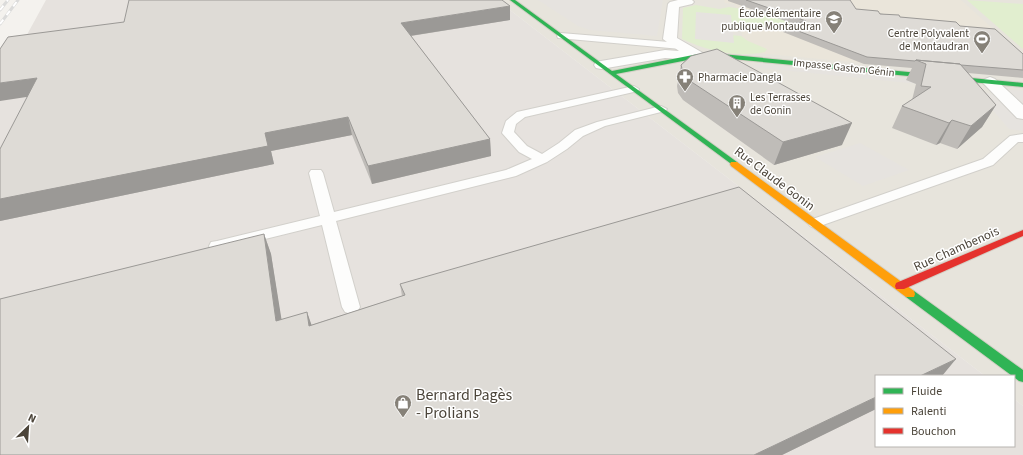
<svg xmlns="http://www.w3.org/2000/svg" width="1023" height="455" font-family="'Source Sans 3',sans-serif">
  <rect width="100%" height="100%" fill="#f4f2ee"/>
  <path fill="#e7e4dc" d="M 497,0 L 1023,0 L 1023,406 L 1014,399 L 1014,376 L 985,376 Z"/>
  <path fill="#e6e2de" d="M 46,0 L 497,0 L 985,376 L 876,376 L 876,446 L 1014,446 L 1014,399 L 1023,406 L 1023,455 L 0,455 L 0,71 L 18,51 Z"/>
  <path fill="#eae5da" d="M 724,0 L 961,0 L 1001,36 L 947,71 L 745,52 L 738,12 L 762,14 L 761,10 L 736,8 L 735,4 L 725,3 Z"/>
  <path fill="#e1eecf" d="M 967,0 L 1023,4 L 1023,49 Z
    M 696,5 L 719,9 L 729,7 L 743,9 L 758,16 L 773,13 L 796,25 L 793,28 L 776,31 L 755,25 L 719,22 L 711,33 L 741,36 L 748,41 L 767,49 L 765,52 C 735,58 709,51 682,39 L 683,8 Z"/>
  <path fill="#e6e3df" d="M 538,0 L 663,0 L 657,36 L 590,30 L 578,26 Z
    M 696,12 L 731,15 L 734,43 L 695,39 Z
    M 761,63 L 927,80 L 919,84 L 751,67 Z
    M 1012,90 L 1023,91 L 1023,131 L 1009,129 L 977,92 L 996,94 Z
    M 860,143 L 909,170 L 863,186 L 815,157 Z"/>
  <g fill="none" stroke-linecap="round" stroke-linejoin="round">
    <g stroke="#d2d0cb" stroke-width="2">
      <path id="lane" d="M 561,33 L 681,43 L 686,46 L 681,49 L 558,38 L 557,36 Z
        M 634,86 L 639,89 L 638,91 L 525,117 L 516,124 L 514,132 L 527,146 L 542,154 L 559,143 L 575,130 L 597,122 L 661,106 L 667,109 L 665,111 L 605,126 L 583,136 L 567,149 L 547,162 L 516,176 L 336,221 L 360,307 L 357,312 L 351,314 L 345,312 L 342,307 L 322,225 L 217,251 L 211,250 L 209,246 L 211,242 L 217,241 L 320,216 L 309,173 L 311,170 L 321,170 L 323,173 L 334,212 L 506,170 L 532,159 L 519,152 L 502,133 L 506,121 L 517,112 Z
        M 1023,134 L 1023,142 L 1018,142 L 993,165 L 820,226 L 815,228 L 810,226 L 808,223 L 810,220 L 983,159 L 1010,136 Z"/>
    </g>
    <g stroke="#d2d0cb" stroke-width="2">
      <path id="street" d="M 678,0 L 692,0 L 694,2 L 692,4 L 679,7 L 677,38 L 703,53 L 705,56 L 703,59 L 698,60 L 665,58 L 601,69 L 596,68 L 594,65 L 596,62 L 601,61 L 665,50 L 679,51 L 663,39 L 668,4 L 670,2 Z
        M 990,77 L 995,79 L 1023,105 L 1023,119 L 1017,118 L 985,85 L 982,82 L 985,79 Z"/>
    </g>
    <g stroke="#d3cfc5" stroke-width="2">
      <path id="fast" d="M 510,0 L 515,0 L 612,71 L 698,54 L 711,53 L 1023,83 L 1023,87 L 711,57 L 698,58 L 616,74 L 737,162 L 738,164 L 737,166 L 734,166 Z
        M 910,290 L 914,291 L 1023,370 L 1023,382 L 1019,381 L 906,297 L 905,294 L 906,291 Z"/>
    </g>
    <g stroke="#d3cfc5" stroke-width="2">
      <path id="slow" d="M 731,162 L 737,162 L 914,291 L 915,294 L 914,297 L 906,297 L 731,166 L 730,164 Z"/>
    </g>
    <g stroke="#d3cfc5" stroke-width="2">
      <path id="jam" d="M 1023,230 L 1023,236 L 904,289 L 896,289 L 895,286 L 896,283 Z"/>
    </g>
    <use href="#lane" fill="#fdfdfc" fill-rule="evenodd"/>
    <use href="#street" fill="#fdfdfc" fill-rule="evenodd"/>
    <use href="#fast" fill="#30b455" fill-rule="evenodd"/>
    <use href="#slow" fill="#ff9f0a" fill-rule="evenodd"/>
    <use href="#jam" fill="#e5322d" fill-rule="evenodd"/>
    <g stroke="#dbdbda" stroke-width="3">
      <path id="rail" d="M 0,10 L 8,0
        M 0,24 L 18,0"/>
    </g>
    <use href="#rail" stroke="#fff" stroke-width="2" stroke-dasharray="5.5" stroke-linecap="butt"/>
  </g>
  <path fill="#bfbcb8" d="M 728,0 L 849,0 L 856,9 L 900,17 L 960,26 L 1023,54 L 1023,78 L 968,73 L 996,105 L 982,127 L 957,149 L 940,143 L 936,145 L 892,128 L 902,106 L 912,100 L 916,84 L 906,80 L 912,68 L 864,64 L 783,32 L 785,26 L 794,24 L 728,1 Z
    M 510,6 L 510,20 L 411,36 L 490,139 L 491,156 L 372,184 L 352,135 L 271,151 L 274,164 L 0,221 L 0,149 Z
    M 681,65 L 842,145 L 774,165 L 683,100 L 678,93 L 677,86 Z
    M 264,234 L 271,254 L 281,320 L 307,312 L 311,325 L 402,296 L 400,284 L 876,409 L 782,455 L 0,455 Z"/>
  <path fill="#9b9996" d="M 510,6 L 510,20 L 403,37 L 401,23 Z
    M 37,78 L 46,94 L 0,101 L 0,83 Z
    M 996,105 L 982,127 L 957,149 L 971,126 Z
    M 348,117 L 352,135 L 271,151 L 274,164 L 0,221 L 0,199 L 265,133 Z
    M 952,120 L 940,143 L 936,145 L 949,123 Z
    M 852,123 L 842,145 L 774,165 L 783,142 Z
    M 490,139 L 491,156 L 372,184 L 368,166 Z
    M 264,234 L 271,254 L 285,341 L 276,321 Z
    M 307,312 L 314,332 L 309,326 Z
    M 956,359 L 942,376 L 920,376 Z
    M 876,397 L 876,409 L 782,455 L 754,455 Z"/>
  <path fill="#dedbd6" stroke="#9b9996" d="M 129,0 L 502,0 L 510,6 L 401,23 L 490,139 L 368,166 L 348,117 L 265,133 L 268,146 L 0,199 L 0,149 L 37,78 L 0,83 L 0,49 L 8,37 L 124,22 Z
    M 746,0 L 850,0 L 856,9 L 878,11 L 880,14 L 899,15 L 900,17 L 956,22 L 960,26 L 995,29 L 1023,54 L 1023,70 L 961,65 L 960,64 L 916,60 L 915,61 L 867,57 L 785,26 L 806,21 Z
    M 717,49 L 852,123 L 783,142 L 687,79 L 683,72 L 681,65 L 691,56 Z
    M 916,60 L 960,64 L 996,105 L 971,126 L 952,120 L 949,123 L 902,106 L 931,87 L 921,86 L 926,64 Z
    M 739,187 L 956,359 L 920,376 L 876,376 L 876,397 L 754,455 L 0,455 L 0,299 L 264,234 L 276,321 L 307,312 L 309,326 L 405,295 L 400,284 Z"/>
  <defs>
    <g id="school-pin" transform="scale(0.9)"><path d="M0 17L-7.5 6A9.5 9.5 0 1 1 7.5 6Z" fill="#868178" stroke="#fff"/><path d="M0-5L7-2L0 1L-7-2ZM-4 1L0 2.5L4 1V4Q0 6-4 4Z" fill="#fff"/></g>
    <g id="stadium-pin" transform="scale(0.9)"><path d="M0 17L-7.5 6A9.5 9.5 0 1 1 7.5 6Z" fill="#868178" stroke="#fff"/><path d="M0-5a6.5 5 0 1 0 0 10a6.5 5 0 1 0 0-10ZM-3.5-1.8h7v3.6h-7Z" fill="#fff"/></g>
    <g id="pharmacy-pin" transform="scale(0.9)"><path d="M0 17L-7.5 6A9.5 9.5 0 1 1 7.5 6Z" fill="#868178" stroke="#fff"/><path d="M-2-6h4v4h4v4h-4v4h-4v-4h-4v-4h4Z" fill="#fff"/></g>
    <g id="building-pin" transform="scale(0.9)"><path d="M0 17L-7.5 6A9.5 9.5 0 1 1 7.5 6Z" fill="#868178" stroke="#fff"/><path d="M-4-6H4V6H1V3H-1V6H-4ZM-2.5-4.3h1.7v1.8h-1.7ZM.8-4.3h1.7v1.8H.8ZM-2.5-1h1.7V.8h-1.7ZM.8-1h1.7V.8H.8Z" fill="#fff"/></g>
    <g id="shop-pin" transform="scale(0.9)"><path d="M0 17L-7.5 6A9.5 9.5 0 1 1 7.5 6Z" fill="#868178" stroke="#fff"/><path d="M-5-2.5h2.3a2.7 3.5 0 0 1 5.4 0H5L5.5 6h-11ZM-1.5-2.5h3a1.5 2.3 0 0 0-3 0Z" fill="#fff"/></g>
  </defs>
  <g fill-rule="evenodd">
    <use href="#school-pin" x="834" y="19"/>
    <use href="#stadium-pin" x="982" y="39"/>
    <use href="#pharmacy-pin" x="685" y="77"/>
    <use href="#building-pin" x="737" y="103"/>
    <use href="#shop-pin" x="403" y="403"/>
  </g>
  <g text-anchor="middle" stroke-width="3" stroke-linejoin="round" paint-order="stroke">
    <g font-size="11" fill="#4b4439" stroke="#fff" text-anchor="end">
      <text x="821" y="17">École élémentaire<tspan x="821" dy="13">publique Montaudran</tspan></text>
      <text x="969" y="37">Centre Polyvalent<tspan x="969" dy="13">de Montaudran</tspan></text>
      <text x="698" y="81" text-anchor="start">Pharmacie Dangla</text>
      <text x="750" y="101" text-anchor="start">Les Terrasses<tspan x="750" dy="13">de Gonin</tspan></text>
    </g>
    <g font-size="11" fill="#4b4439" stroke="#fff">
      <text transform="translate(844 67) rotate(6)" y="4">Impasse Gaston Génin</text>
    </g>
    <g font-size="13" fill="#4b4439" stroke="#fff">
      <text transform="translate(775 178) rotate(37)" y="5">Rue Claude Gonin</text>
      <text transform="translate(956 248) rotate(-24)" y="5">Rue Chambenois</text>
    </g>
    <g font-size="16" fill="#4b4439" stroke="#fff" text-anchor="start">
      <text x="416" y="400">Bernard Pagès<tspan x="416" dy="18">- Prolians</tspan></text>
    </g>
  </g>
  <rect x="875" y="375" width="140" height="72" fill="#ffffff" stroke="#b7b4b0"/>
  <rect x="883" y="388" width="20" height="6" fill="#30b455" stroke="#b7b4b0"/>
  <text x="911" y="395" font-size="12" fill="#4b4439">Fluide</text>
  <rect x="883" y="408" width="20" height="6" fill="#ff9f0a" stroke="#b7b4b0"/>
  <text x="911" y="415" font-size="12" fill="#4b4439">Ralenti</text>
  <rect x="883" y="428" width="20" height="6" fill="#e5322d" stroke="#b7b4b0"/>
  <text x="911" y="435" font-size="12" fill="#4b4439">Bouchon</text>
  <g transform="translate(28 427) rotate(25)" stroke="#ffffff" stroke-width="3" paint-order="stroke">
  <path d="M0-3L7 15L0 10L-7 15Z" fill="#4b4439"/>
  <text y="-6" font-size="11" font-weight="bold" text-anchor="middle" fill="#4b4439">N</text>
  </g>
</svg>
